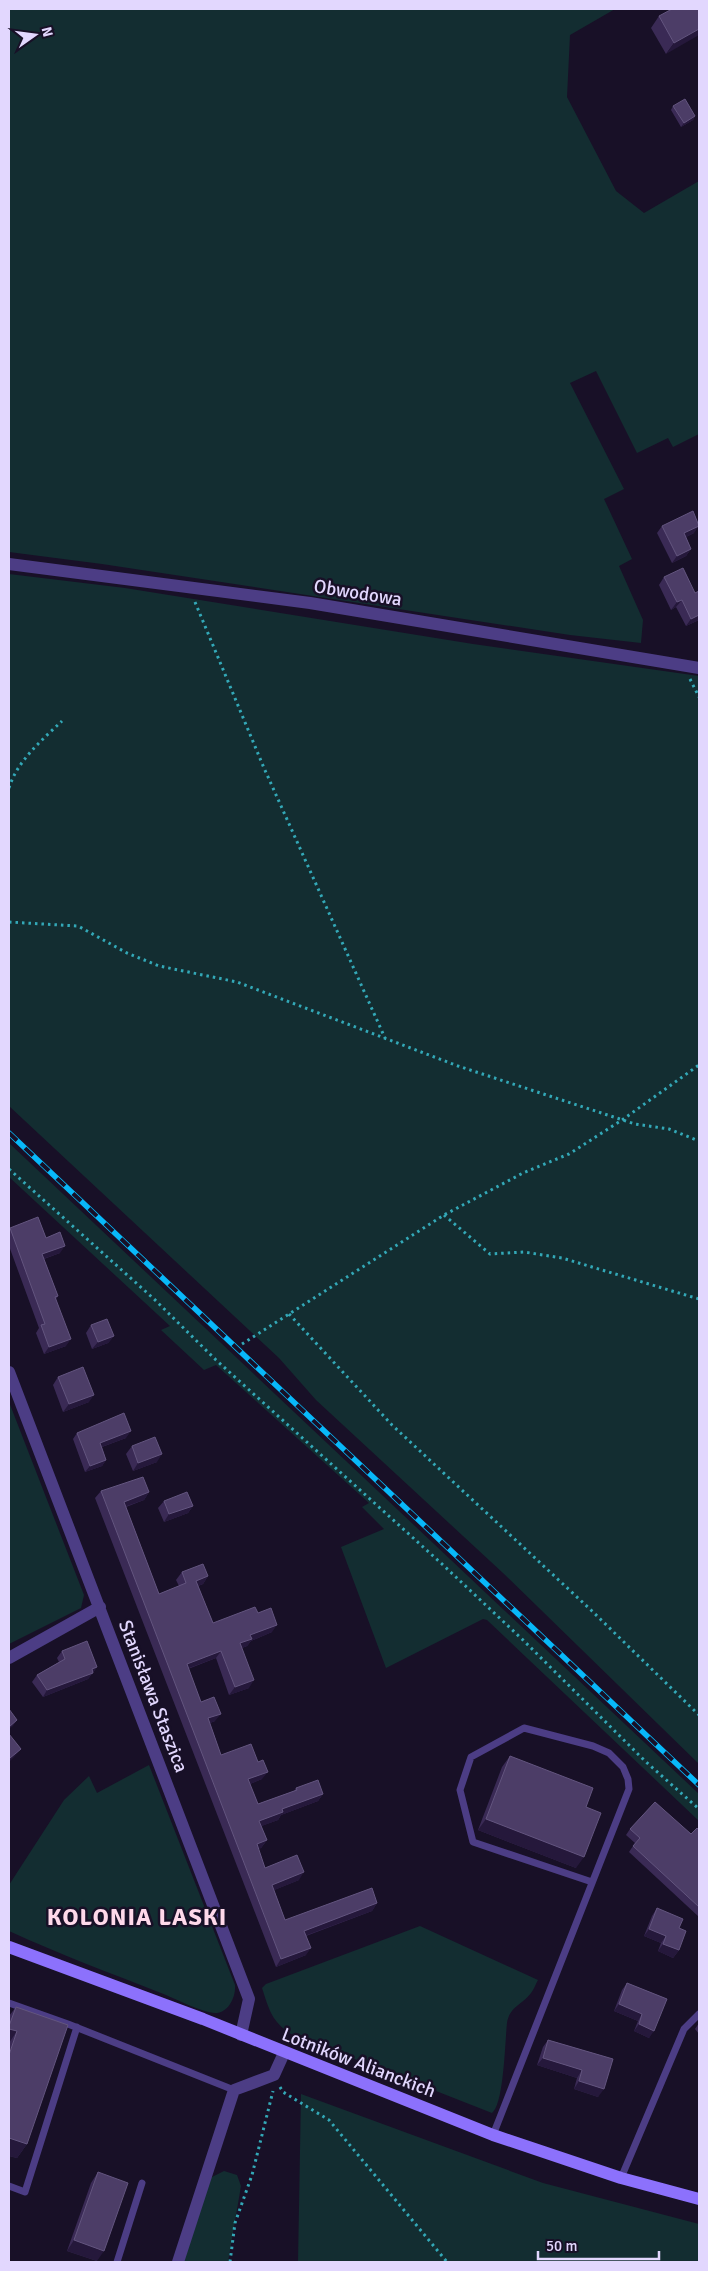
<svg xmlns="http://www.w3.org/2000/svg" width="708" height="2271" font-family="Signika,sans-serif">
  <rect width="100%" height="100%" fill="#181027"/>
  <path fill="#132d31" d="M 9,9 L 615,9 L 570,35 L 567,97 L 616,191 L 644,213 L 699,181 L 699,434 L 673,447 L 668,438 L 637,453 L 596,371 L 570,383 L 624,489 L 604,499 L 632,559 L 619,566 L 643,620 L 641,643 L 570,635 L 102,564 L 9,552 Z
    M 9,574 L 125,588 L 473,644 L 699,676 L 699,1764 L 503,1573 L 316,1400 L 279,1358 L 9,1106 Z
    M 9,1143 L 699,1794 L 699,1821 L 487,1620 L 483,1619 L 386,1668 L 341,1547 L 384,1529 L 362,1507 L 369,1503 L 216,1365 L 204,1370 L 161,1330 L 170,1326 L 9,1177 Z
    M 9,1402 L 84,1595 L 81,1608 L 9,1644 Z
    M 149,1765 L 235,1985 C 236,1996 229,2013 215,2013 C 203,2013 174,1998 161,1993 C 110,1973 59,1954 9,1931 L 9,1885 L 64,1800 L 89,1776 L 97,1793 Z
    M 420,1926 L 538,1980 C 536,1983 535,1987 533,1990 C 526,2003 509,2006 507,2023 C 505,2041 504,2104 492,2113 L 291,2034 C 271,2021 269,2009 262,1988 L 266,1984 Z
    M 301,2094 L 543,2183 L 699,2224 L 699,2262 L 298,2262 Z
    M 224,2171 L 237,2175 L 241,2186 L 228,2262 L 182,2262 L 206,2180 Z"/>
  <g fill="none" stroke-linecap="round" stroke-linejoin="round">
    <path stroke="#33a8b7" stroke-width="3" stroke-dasharray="2.5 4" stroke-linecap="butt" d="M 195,602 L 264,768 L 385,1038
      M 690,679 L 699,697
      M 9,788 C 17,761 42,740 62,721
      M 9,922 L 78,926 L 127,953 L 159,966 L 237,982 L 458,1066 L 635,1124 L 669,1129 L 699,1141
      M 9,1169 L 154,1299 L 216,1360 L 442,1564 L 523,1640 L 645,1761 L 699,1809
      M 444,1215 L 490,1254 L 524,1252 L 562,1258 L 699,1299
      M 289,1314 L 392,1425 L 592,1611 L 699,1715
      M 242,1344 L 444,1215 L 523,1173 L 569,1154 L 622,1120 L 699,1065
      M 280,2087 L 283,2092 L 329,2120 L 447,2262
      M 230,2262 L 235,2223 L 252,2175 L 273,2091"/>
    <path stroke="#4c3d85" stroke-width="7" d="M 9,2003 L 68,2024 L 234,2090
      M 493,2135 L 629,1789 L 628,1779 L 623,1767 L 609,1753 L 593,1746 L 524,1728 L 471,1757 L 460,1790 L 473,1842 L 592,1882
      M 621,2178 L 684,2029 L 699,2014
      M 9,2186 L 25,2192 L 77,2027
      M 117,2262 L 142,2183"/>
    <path stroke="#4c3d85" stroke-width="12" d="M 9,564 L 310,603 L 699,668
      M 9,1372 L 249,1999 L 241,2035
      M 9,1658 L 100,1607
      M 178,2262 L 234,2090 L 274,2075 L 284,2053"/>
    <path stroke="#8c71fc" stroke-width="12" d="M 9,1947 L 203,2019 L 493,2135 L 621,2178 L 699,2199"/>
    <g stroke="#08b8f9" stroke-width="5.5">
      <path id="rail" d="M 9,1133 L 699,1785"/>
    </g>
    <use href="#rail" stroke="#181027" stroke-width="4" stroke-dasharray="11" stroke-linecap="butt"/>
  </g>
  <path fill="#3a2a55" d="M 699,9 L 666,54 L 651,28 L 659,16 Z
    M 673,106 L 695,116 L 693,120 L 681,127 L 671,110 Z
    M 662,526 L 694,533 L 686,537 L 691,549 L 686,556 L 672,563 L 657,533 Z
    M 664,577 L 699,620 L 686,626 L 676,607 L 671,610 L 659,585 Z
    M 10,1228 L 46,1238 L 60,1253 L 44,1259 L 58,1296 L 56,1299 L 66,1346 L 44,1354 L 36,1333 L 39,1328 L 9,1246 L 9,1229 Z
    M 91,1325 L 114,1336 L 108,1343 L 92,1349 L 86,1333 Z
    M 58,1377 L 89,1402 L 63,1412 L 53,1385 Z
    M 77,1433 L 126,1438 L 102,1447 L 106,1460 L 102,1466 L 85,1472 L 73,1439 Z
    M 132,1446 L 157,1462 L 133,1471 L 126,1454 Z
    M 101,1491 L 149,1492 L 144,1500 L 126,1507 L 159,1594 L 179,1586 L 176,1580 L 182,1572 L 208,1576 L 203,1584 L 198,1586 L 213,1623 L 258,1613 L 272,1632 L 251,1641 L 247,1646 L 242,1648 L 249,1688 L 229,1695 L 216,1658 L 188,1669 L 201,1702 L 215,1721 L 210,1723 L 221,1755 L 262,1779 L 250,1784 L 258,1804 L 294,1791 L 296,1788 L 323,1794 L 318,1801 L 281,1815 L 278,1820 L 261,1826 L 267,1840 L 261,1848 L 258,1849 L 265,1868 L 299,1880 L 274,1890 L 285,1920 L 377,1903 L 372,1911 L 306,1936 L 306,1955 L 276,1967 L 95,1498 Z
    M 164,1501 L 193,1506 L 188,1513 L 164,1522 L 158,1508 Z
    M 62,1651 L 97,1667 L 88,1679 L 43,1697 L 32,1682 L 37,1675 L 59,1662 L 57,1658 Z
    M 510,1756 L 586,1807 L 576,1868 L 478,1830 L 502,1767 Z
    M 630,1829 L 691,1834 L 699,1830 L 699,1917 L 629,1852 L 635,1843 L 626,1835 Z
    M 657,1908 L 679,1928 L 679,1950 L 673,1958 L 658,1951 L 661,1943 L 644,1936 L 652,1916 Z
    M 627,1983 L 667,1999 L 649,2038 L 634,2031 L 638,2021 L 614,2011 L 622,1990 Z
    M 16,2007 L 27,2144 L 17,2158 L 9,2156 L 9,2016 Z
    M 699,2023 L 699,2034 L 695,2029 Z
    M 548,2040 L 613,2059 L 598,2097 L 574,2089 L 577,2078 L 537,2065 L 543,2047 Z
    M 98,2172 L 97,2261 L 67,2251 L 91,2183 Z"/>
  <path fill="#25183b" d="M 699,29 L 699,35 L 666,54 L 674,43 Z
    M 695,116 L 693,120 L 681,127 L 684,123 Z
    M 699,526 L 694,533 L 678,541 L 684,533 Z
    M 691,549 L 686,556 L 672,563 L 677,556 Z
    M 682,600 L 676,607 L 671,610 L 677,602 Z
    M 699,615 L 699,620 L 686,626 L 691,619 Z
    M 65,1246 L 60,1253 L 37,1261 L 42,1254 Z
    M 114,1336 L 108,1343 L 92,1349 L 98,1342 Z
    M 71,1339 L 66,1346 L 44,1354 L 49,1347 Z
    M 94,1395 L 89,1402 L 63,1412 L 69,1404 Z
    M 131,1431 L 126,1438 L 96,1449 L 100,1443 Z
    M 162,1454 L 157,1462 L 133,1471 L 138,1463 Z
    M 106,1460 L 102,1466 L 85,1472 L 90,1466 Z
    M 149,1492 L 144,1500 L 118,1509 L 124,1502 Z
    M 193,1506 L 188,1513 L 164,1522 L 169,1514 Z
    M 208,1576 L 203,1584 L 190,1589 L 196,1581 Z
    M 277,1625 L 272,1632 L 251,1641 L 247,1646 L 235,1651 L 240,1643 L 250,1635 Z
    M 221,1651 L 216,1658 L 181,1671 L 187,1664 Z
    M 97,1667 L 88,1679 L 43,1697 L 47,1690 Z
    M 254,1680 L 249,1688 L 229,1695 L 235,1687 Z
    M 221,1714 L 215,1721 L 202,1726 L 208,1718 Z
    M 17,1720 L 13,1726 L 9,1729 L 9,1727 Z
    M 21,1749 L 15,1756 L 9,1762 L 10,1758 Z
    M 268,1772 L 262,1779 L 243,1787 L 248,1779 Z
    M 323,1794 L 318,1801 L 281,1815 L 278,1820 L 254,1829 L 259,1821 L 282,1809 Z
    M 486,1819 L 584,1857 L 576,1868 L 478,1830 Z
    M 267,1840 L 261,1848 L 251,1852 L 257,1844 Z
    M 304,1872 L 299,1880 L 267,1893 L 272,1885 Z
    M 377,1903 L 372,1911 L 299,1938 L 304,1931 Z
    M 649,1929 L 666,1936 L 661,1943 L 644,1936 Z
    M 663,1944 L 679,1950 L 673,1958 L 658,1951 Z
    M 311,1948 L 306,1955 L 276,1967 L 281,1959 Z
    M 619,2004 L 642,2014 L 638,2021 L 614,2011 Z
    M 639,2024 L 654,2031 L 649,2038 L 634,2031 Z
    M 9,2029 L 17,2031 L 9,2043 Z
    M 543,2058 L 582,2070 L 577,2078 L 537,2065 Z
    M 579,2081 L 604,2089 L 598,2097 L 574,2089 Z
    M 9,2138 L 27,2144 L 17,2158 L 9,2156 Z
    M 74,2240 L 104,2251 L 97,2261 L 67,2251 Z"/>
  <path fill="#4c3d67" stroke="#63557f" d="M 672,9 L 699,9 L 699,29 L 674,43 L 659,16 Z
    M 685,99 L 695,116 L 684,123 L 673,106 Z
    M 693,511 L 699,526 L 684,533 L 691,549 L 677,556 L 662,526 Z
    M 683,568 L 695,593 L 699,591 L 699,615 L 691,619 L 682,600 L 677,602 L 664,577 Z
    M 38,1217 L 46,1238 L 60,1232 L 65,1246 L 42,1254 L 58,1296 L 55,1297 L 71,1339 L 49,1347 L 41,1325 L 45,1324 L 10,1228 Z
    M 107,1319 L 114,1336 L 98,1342 L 91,1325 Z
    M 83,1367 L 94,1395 L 69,1404 L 58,1377 Z
    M 124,1413 L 131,1431 L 100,1443 L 106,1460 L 90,1466 L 77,1433 Z
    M 155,1437 L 162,1454 L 138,1463 L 132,1446 Z
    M 143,1477 L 149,1492 L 124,1502 L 159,1594 L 186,1583 L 182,1572 L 203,1564 L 208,1576 L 196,1581 L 213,1623 L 255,1607 L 258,1613 L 271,1608 L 277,1625 L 250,1635 L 252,1639 L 240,1643 L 254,1680 L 235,1687 L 221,1651 L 187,1664 L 201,1702 L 214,1697 L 221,1714 L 208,1718 L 221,1755 L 251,1744 L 258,1762 L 263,1760 L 268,1772 L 248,1779 L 258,1804 L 297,1790 L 296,1788 L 318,1780 L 323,1794 L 282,1809 L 283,1812 L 259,1821 L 267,1840 L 257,1844 L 265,1868 L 297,1855 L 304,1872 L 272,1885 L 285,1920 L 372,1888 L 377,1903 L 304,1931 L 311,1948 L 281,1959 L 101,1491 Z
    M 187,1492 L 193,1506 L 169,1514 L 164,1501 Z
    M 87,1641 L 97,1667 L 92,1669 L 93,1673 L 47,1690 L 37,1675 L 65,1659 L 62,1651 Z
    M 9,1709 L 17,1720 L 9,1727 Z
    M 9,1734 L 21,1749 L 10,1758 L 9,1756 Z
    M 510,1756 L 593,1788 L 586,1807 L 601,1813 L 584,1857 L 486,1819 Z
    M 655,1802 L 691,1834 L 697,1828 L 699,1830 L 699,1907 L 633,1846 L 640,1838 L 630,1829 Z
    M 657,1908 L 683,1919 L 679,1928 L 686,1931 L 679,1950 L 663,1944 L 666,1936 L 649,1929 Z
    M 627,1983 L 667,1999 L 654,2031 L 639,2024 L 642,2014 L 619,2004 Z
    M 16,2007 L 68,2025 L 27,2144 L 9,2138 L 9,2055 L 17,2031 L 9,2029 L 9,2026 Z
    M 548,2040 L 613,2059 L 604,2089 L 579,2081 L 582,2070 L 543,2058 Z
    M 98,2172 L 128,2183 L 104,2251 L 74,2240 Z"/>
  <g text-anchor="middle" stroke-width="5" stroke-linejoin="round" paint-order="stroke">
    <g font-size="19" fill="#e2d7fe" stroke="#181027">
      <text transform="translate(358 592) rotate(9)" y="7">Obwodowa</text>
      <text transform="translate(154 1696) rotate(69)" y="7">Stanisława Staszica</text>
      <text transform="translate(359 2062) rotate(21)" y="7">Lotników Alianckich</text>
    </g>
    <g font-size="24" font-weight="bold" letter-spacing="1" fill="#fed9ea" stroke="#181027">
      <text x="137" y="1925">KOLONIA LASKI</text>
    </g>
  </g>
  <rect width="708" height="2271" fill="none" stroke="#e2d7fe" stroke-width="20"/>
  <g transform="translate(35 35) rotate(76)" stroke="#181027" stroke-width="4" paint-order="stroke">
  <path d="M0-4L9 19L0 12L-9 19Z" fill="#e2d7fe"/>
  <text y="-8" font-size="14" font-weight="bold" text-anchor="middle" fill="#e2d7fe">N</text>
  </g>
  <path d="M538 2251v8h121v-8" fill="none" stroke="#e2d7fe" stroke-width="2.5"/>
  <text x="546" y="2251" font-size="15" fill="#e2d7fe" stroke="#181027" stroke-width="4" paint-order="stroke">50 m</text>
</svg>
